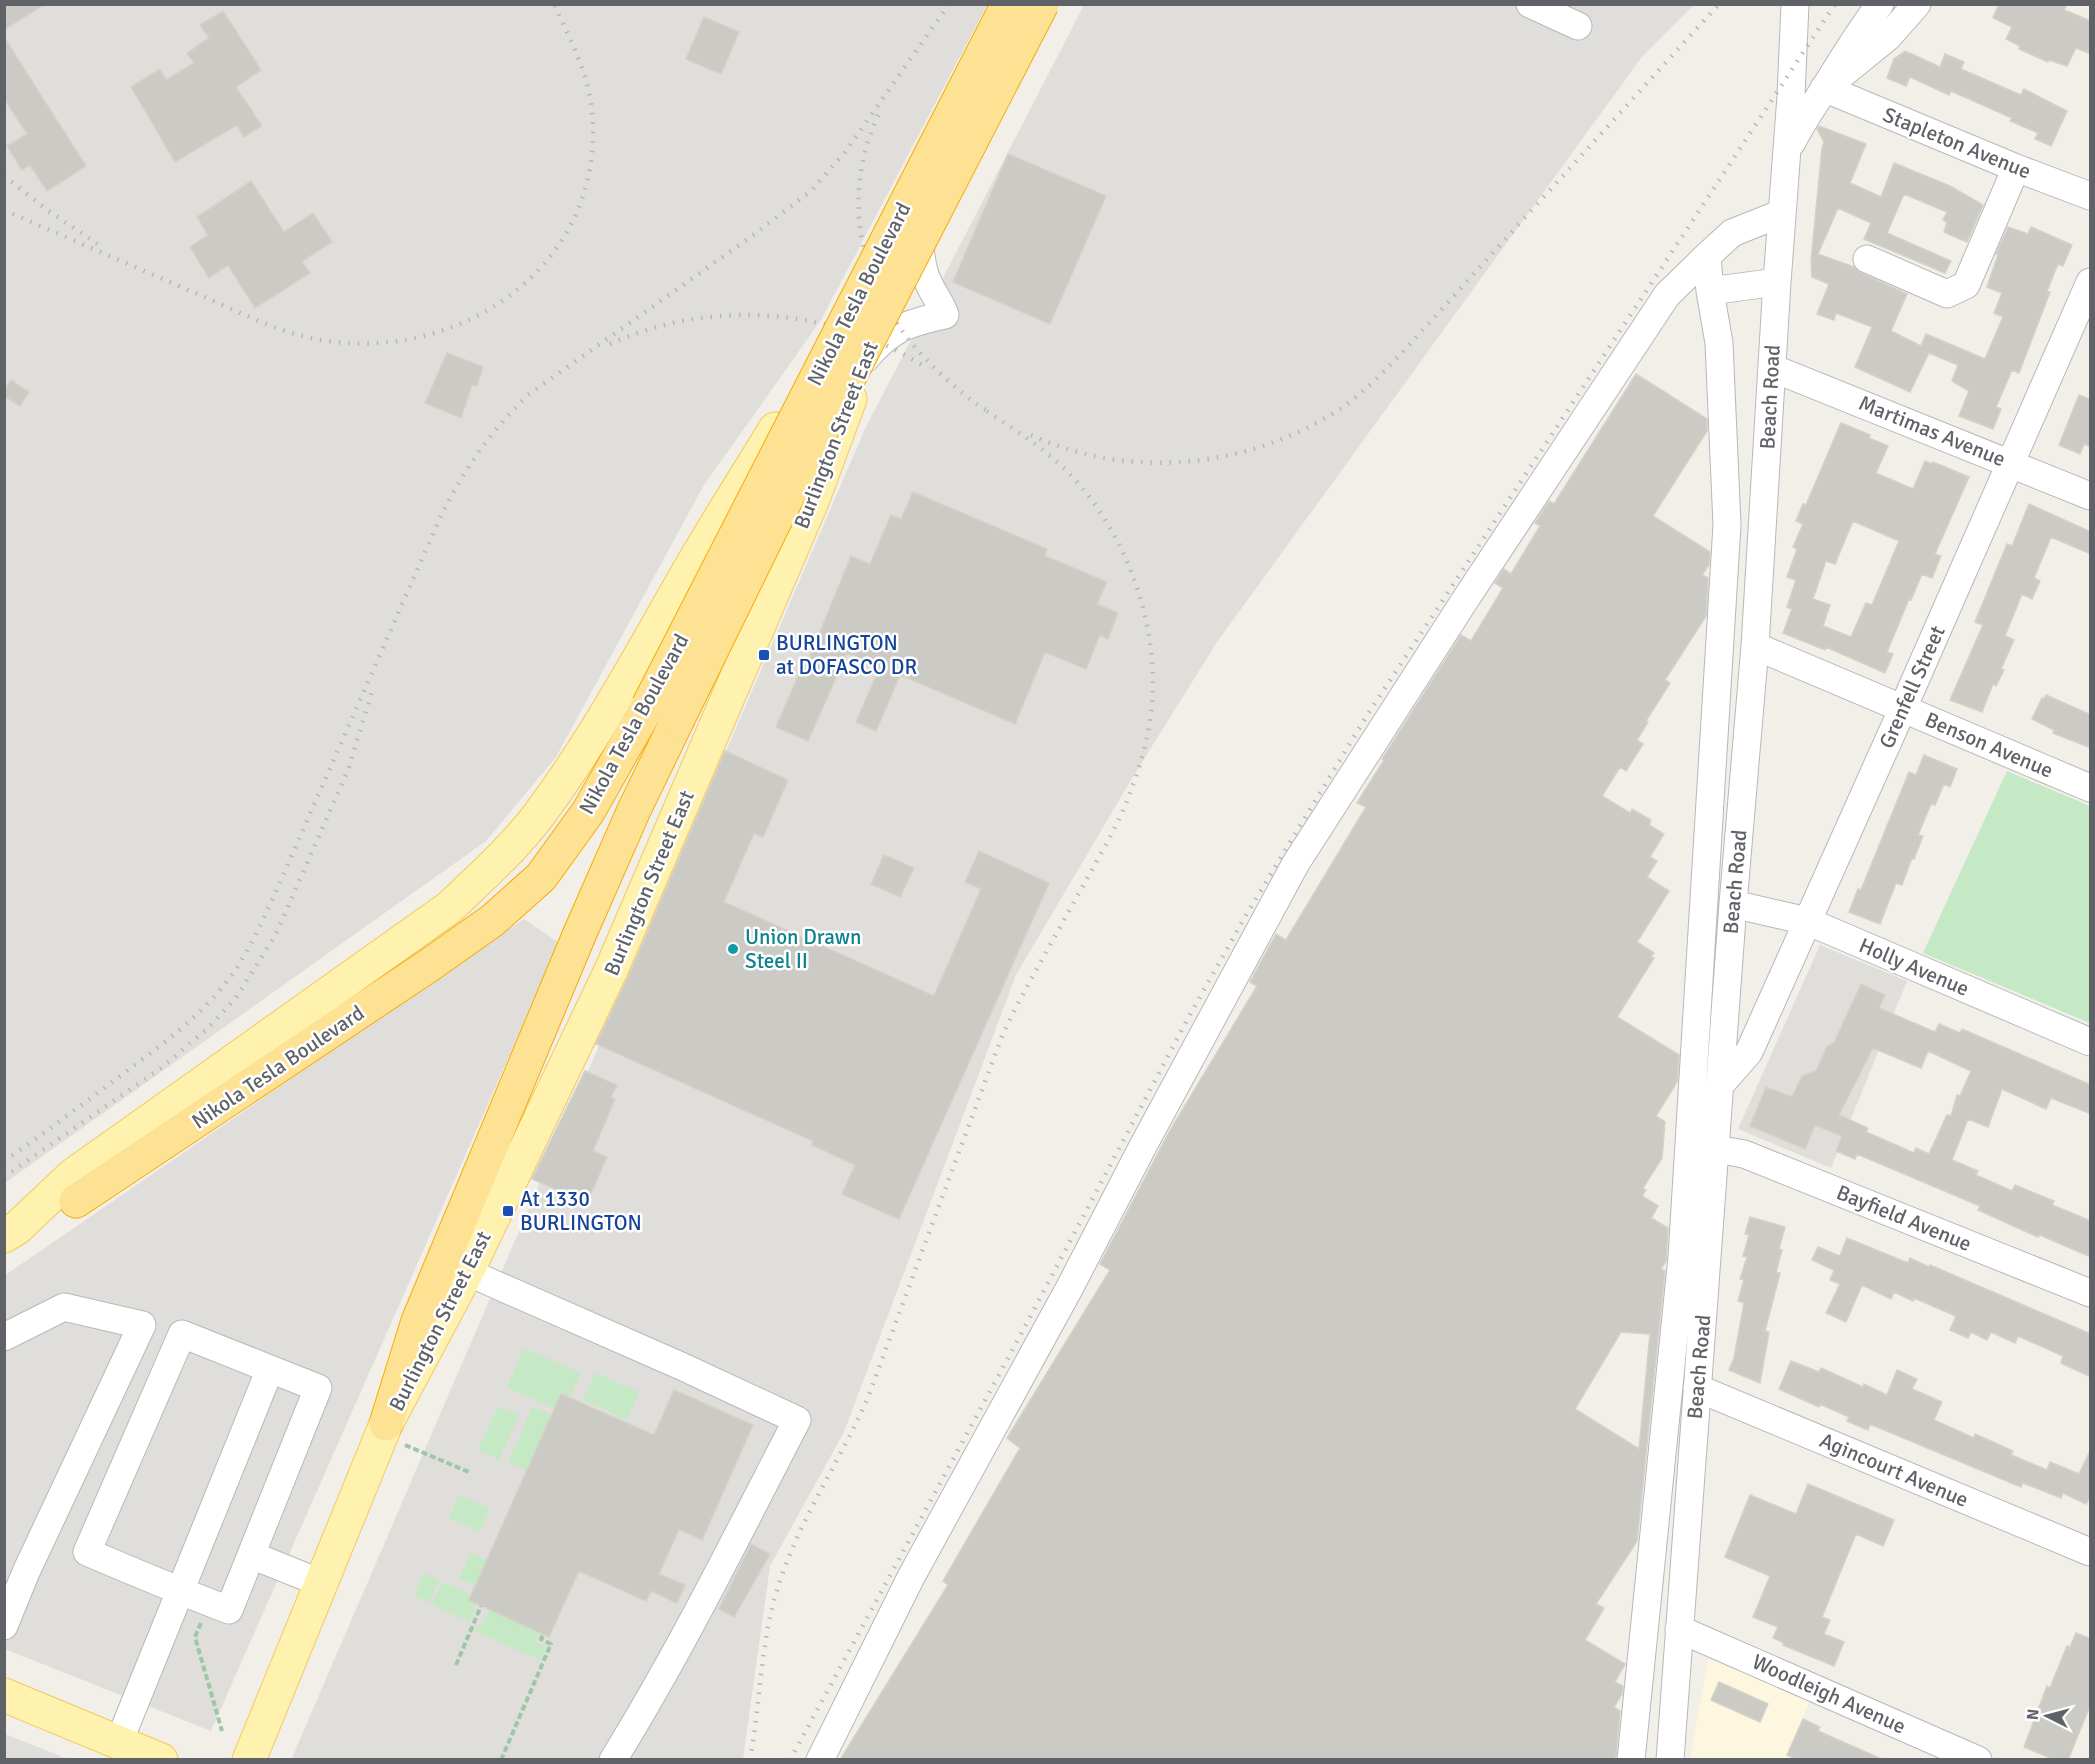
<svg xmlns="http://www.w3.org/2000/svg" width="2095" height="1764" font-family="Signika,sans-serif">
  <rect width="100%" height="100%" fill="#f1efe8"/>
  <path fill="#fef7e0" d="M 1708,1659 L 1810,1698 L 1789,1759 L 1690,1760 Z"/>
  <path fill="#e0deda" d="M 5,5 L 987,5 L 821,320 L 704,485 L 556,757 L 486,841 L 5,1183 Z
    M 1084,5 L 1694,5 L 1641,58 L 1217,642 L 1131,780 L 1016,975 L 844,1432 L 770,1566 L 743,1759 L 291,1760 L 865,429 Z
    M 524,919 L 559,943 L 211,1731 L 5,1649 L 4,1276 Z
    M 1820,945 L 1907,981 L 1831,1168 L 1738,1129 Z
    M 4,1734 L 5,1734 L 68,1759 L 5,1759 Z"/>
  <path fill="#c5e8c5" d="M 2007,771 L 2090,806 L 2090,1023 L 1923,953 Z
    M 524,1348 L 581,1373 L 569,1398 L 561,1394 L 554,1409 L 507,1387 Z
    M 595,1373 L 639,1392 L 627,1420 L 583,1400 Z
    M 498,1406 L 519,1415 L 499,1460 L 478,1450 Z
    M 533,1406 L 552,1415 L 527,1471 L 508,1462 Z
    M 459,1495 L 490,1509 L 480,1531 L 449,1518 Z
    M 471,1553 L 487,1560 L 476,1586 L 459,1578 Z
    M 423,1573 L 439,1580 L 429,1603 L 414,1596 Z
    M 442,1582 L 472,1595 L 470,1601 L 476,1604 L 469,1622 L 432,1604 Z
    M 489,1609 L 539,1632 L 535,1642 L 546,1647 L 541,1660 L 475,1631 L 477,1625 L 481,1627 Z"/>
  <path fill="#cccac5" stroke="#d6d1c6" stroke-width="1.5" fill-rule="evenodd" d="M 4,4 L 45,4 L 4,30 Z
    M 1999,4 L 2067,4 L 2064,10 L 2091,21 L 2091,54 L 2076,48 L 2067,66 L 2049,60 L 2048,62 L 2019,49 L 2020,46 L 2006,39 L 2012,27 L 1993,18 Z
    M 223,11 L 261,70 L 236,87 L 262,126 L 244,137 L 237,125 L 175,162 L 131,87 L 160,69 L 166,80 L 194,63 L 187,53 L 209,38 L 200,25 Z
    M 704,17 L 739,32 L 721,74 L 686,59 Z
    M 4,37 L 86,166 L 47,191 L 30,165 L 22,170 L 7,146 L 27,134 L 4,98 Z
    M 1905,51 L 1940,67 L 1945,54 L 1964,62 L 1961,69 L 2016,93 L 2021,95 L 2024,89 L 2067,111 L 2051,146 L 2035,139 L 2038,133 L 2010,121 L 2012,118 L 1951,91 L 1949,95 L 1910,77 L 1906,86 L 1887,78 L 1894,59 Z
    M 1819,126 L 1866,144 L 1850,183 L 1881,197 L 1894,163 L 1950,186 L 1983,205 L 1967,242 L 1944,232 L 1947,222 L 1943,220 L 1947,212 L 1904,194 L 1887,233 L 1951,261 L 1945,273 L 1864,239 L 1871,223 L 1838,208 L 1818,254 L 1854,267 L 1861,273 L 1907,294 L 1891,331 L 1921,346 L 1926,334 L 1985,359 L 2003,317 L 1994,313 L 2002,293 L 1987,287 L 1998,255 L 1996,254 L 2008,227 L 2028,234 L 2031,227 L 2072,245 L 2063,266 L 2058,264 L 2047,291 L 2050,292 L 2019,373 L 2012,370 L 1996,407 L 2001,409 L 1993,429 L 1959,416 L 1969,391 L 1952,381 L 1958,365 L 1929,353 L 1910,392 L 1855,367 L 1872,327 L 1836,313 L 1834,320 L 1817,314 L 1829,284 L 1812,277 L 1811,261 L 1822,148 L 1824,142 L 1817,129 Z
    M 1008,154 L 1106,196 L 1050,324 L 953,282 Z
    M 251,181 L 284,232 L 313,213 L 332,242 L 302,261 L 310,273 L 255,308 L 228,265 L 209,278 L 190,247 L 208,235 L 197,217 Z
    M 447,353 L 483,367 L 477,386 L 472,385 L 461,418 L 425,403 Z
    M 1636,374 L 1707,419 L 1707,431 L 1653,516 L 1710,552 L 1709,565 L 1702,575 L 1708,578 L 1706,616 L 1665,680 L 1670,683 L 1646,721 L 1648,722 L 1637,740 L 1643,744 L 1626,771 L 1620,767 L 1602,796 L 1630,813 L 1632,809 L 1651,820 L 1649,825 L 1664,834 L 1650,857 L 1657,861 L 1647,877 L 1669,891 L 1637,942 L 1654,953 L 1651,957 L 1654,958 L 1617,1017 L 1679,1055 L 1677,1082 L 1656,1116 L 1665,1122 L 1662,1158 L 1643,1188 L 1646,1190 L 1642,1196 L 1658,1206 L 1651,1218 L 1668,1228 L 1666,1261 L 1661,1269 L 1665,1271 L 1637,1541 L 1596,1604 L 1604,1608 L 1585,1640 L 1625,1664 L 1615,1682 L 1623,1686 L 1622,1694 L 1614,1707 L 1620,1711 L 1616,1756 L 1614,1760 L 840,1760 L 948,1585 L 943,1581 L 1020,1448 L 1007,1438 L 1110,1270 L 1100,1264 L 1169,1132 L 1257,986 L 1250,982 L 1275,936 L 1276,934 L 1286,940 L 1366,807 L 1357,803 L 1384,760 L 1382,759 L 1461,635 L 1471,641 L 1503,588 L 1495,583 L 1504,569 L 1511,574 L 1540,526 L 1535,523 L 1549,501 L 1554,504 ZM 1621,1332 L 1650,1334 L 1639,1449 L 1575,1409 Z
    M 11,380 L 29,392 L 20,406 L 4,396 L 4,390 Z
    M 2079,395 L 2091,400 L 2091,447 L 2084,444 L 2080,454 L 2059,445 Z
    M 1841,423 L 1870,435 L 1869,438 L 1888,446 L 1876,473 L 1913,489 L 1925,461 L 1932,464 L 1933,462 L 1969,477 L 1935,554 L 1941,556 L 1932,578 L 1922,574 L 1911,600 L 1909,599 L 1887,652 L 1893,654 L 1885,673 L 1826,647 L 1825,650 L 1783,633 L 1792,609 L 1787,607 L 1796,580 L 1787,577 L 1797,549 L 1793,547 L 1803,524 L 1796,521 L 1803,504 L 1806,505 ZM 1853,521 L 1899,541 L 1872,605 L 1866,603 L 1851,637 L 1823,626 L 1830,605 L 1813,599 L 1826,561 L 1835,564 Z
    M 913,492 L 1047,549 L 1045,556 L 1107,582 L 1097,604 L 1118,613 L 1108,639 L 1100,635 L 1086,669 L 1045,652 L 1015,724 L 900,675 L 876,731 L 856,722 L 880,667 L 847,653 L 808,741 L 776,727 L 806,658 L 809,659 L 851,556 L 870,564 L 891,515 L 901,519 Z
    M 2029,504 L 2091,532 L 2091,554 L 2051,537 L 2034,578 L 2040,581 L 2032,599 L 2022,594 L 2005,636 L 2014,640 L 2001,669 L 2004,670 L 1996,686 L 1993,684 L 1982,712 L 1950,700 L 1983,625 L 1975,622 L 2007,544 L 2012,546 Z
    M 2046,695 L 2091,715 L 2091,748 L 2053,733 L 2054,730 L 2032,719 L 2042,698 L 2044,699 Z
    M 725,751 L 788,780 L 763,837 L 754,833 L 724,902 L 934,996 L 981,889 L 965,882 L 979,851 L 1049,883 L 899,1219 L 842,1194 L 855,1165 L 812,1145 L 813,1141 L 596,1044 L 629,975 Z
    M 1924,755 L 1957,769 L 1950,787 L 1944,784 L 1935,805 L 1931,804 L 1918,835 L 1923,836 L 1914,859 L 1912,858 L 1902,885 L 1896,883 L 1880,924 L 1849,912 L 1858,889 L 1861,890 L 1909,772 L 1916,775 Z
    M 884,855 L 914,868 L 900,897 L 871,884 Z
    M 1861,984 L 1885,995 L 1879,1008 L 1935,1032 L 1939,1024 L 1960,1033 L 1962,1029 L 2091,1085 L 2091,1114 L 2051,1098 L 2046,1109 L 2002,1089 L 1988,1127 L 1968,1119 L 1952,1160 L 1978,1171 L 1976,1175 L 2012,1191 L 2015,1185 L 2054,1201 L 2052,1205 L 2091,1221 L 2091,1257 L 2040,1235 L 2038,1237 L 2020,1229 L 1978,1210 L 1980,1206 L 1857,1154 L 1855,1159 L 1836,1151 L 1842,1136 L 1815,1125 L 1805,1149 L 1750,1126 L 1766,1087 L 1792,1097 L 1802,1076 L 1816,1071 L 1827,1046 L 1834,1043 ZM 1873,1048 L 1921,1068 L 1928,1051 L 1971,1071 L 1960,1096 L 1957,1095 L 1951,1116 L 1947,1115 L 1929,1154 L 1916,1148 L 1914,1153 L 1866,1132 L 1868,1128 L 1839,1115 Z
    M 585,1071 L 617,1085 L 611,1097 L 615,1099 L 593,1151 L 607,1157 L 587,1203 L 532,1179 Z
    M 1750,1217 L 1785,1227 L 1779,1249 L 1782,1250 L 1776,1272 L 1780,1273 L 1765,1331 L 1769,1332 L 1760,1383 L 1729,1370 L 1734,1358 L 1744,1303 L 1738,1301 L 1744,1280 L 1740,1279 L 1747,1257 L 1743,1256 L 1749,1235 L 1745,1234 Z
    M 1847,1238 L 1908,1263 L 1910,1258 L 1929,1267 L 1930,1265 L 2091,1334 L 2091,1377 L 2061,1363 L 2063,1356 L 2018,1336 L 2015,1343 L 1991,1332 L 1987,1340 L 1971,1332 L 1968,1338 L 1950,1330 L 1956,1316 L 1914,1298 L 1913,1301 L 1894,1292 L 1891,1299 L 1862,1285 L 1846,1322 L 1826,1313 L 1840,1284 L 1830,1280 L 1834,1270 L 1812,1260 L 1818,1247 L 1840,1256 Z
    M 1791,1361 L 1819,1372 L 1821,1368 L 1863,1387 L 1864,1384 L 1887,1395 L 1897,1370 L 1917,1379 L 1912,1389 L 1942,1402 L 1934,1420 L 1974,1438 L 1975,1434 L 1993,1442 L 2013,1451 L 2011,1455 L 2047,1470 L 2050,1462 L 2079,1474 L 2091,1449 L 2091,1495 L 2086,1504 L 2063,1493 L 2061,1498 L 2023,1483 L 2021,1487 L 1870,1424 L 1868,1430 L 1847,1421 L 1849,1417 L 1820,1404 L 1819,1407 L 1779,1389 Z
    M 674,1390 L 753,1425 L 702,1540 L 679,1529 L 659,1574 L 685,1585 L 677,1603 L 651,1591 L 646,1601 L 579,1571 L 549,1637 L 469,1600 L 561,1394 L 654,1435 Z
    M 1808,1484 L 1894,1520 L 1883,1546 L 1856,1534 L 1822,1617 L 1830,1620 L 1824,1634 L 1844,1642 L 1834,1666 L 1783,1645 L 1784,1643 L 1773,1638 L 1778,1627 L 1753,1617 L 1770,1576 L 1725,1557 L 1750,1495 L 1796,1514 Z
    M 751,1544 L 770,1554 L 734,1617 L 719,1609 Z
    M 2076,1633 L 2091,1639 L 2091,1703 L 2068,1760 L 2055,1760 L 2024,1747 L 2047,1686 L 2050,1688 L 2067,1646 L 2070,1647 Z
    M 1719,1682 L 1768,1704 L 1760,1722 L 1711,1700 Z
    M 1803,1719 L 1820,1727 L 1818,1731 L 1884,1760 L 1798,1760 L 1787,1755 Z"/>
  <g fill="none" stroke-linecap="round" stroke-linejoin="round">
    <g stroke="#b5b8bc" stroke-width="29">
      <path id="minor" d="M 1530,4 L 1578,26
        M 1835,80 L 1888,37 L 1917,4
        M 1824,88 L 2016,168 L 2090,196
        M 1792,142 C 1802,122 1814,105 1826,86 C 1843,58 1860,31 1880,4
        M 1707,256 L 1732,233 L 1782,213
        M 1867,259 L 1947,294 L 1966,285 L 2016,168
        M 1710,291 L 1777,282
        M 865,359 C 890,329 907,323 945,315 C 941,303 934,295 929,284 C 923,273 921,259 920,246
        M 1772,368 L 2090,496
        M 1755,646 L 2090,788
        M 1733,904 L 1807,921 L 2090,1042
        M 1721,1084 L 1749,1052 L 1903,708 L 2090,282
        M 1716,1149 L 1744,1154 L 2090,1293
        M 467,1272 L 681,1366 L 797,1420 C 738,1534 681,1650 613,1760
        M 4,1337 L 64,1307 L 142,1325 L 26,1572 L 4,1626
        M 1697,1388 L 2090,1552
        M 251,1555 L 321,1583
        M 1679,1629 L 1978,1760
        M 119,1742 C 169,1617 220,1493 270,1369 L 318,1388 L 229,1610 C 181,1592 134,1572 87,1552 L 182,1334 L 270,1369
        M 820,1760 L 911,1577 L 1070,1287 L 1143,1146 L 1296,863 L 1465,600 L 1667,295 L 1707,256 L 1710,291 L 1719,343 L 1727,525 L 1682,1257 L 1631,1760
        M 1670,1760 L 1733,904 L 1755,646 L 1777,282 L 1791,96 L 1795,4"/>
    </g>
    <g stroke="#f2c960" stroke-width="35">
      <path id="major" d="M 4,1236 L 17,1228 L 73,1175 L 450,907 C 480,878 512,850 538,816 C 597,737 643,650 692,565 C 719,519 747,475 775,429
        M 4,1695 L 161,1760
        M 249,1760 L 386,1424 L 467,1272 L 612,968 L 813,499 L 850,399"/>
    </g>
    <g stroke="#f9ab00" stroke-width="35">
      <path id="highway" d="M 76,1201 L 428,966 L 493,920 L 541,877 L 588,812 L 648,706
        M 386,1424 L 418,1321 L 580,933 L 634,810 L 677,721"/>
    </g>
    <path stroke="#9cc7a9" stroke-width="4" stroke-dasharray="6 3" stroke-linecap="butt" d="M 405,1445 L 469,1472
      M 201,1623 L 195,1637 L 222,1731
      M 456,1665 L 481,1606
      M 501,1760 L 551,1644 L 541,1639 L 543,1634"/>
    <use href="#minor" stroke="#fff" stroke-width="27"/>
    <use href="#major" stroke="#fff2af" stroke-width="33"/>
    <use href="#highway" stroke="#fde293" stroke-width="33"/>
    <path stroke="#b6b7b8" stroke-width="4.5" stroke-dasharray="1.5 8" stroke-linecap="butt" d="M 878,115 C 835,212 866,306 943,376 C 957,388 970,401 986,410
      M 4,176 L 50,212 L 98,244
      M 4,210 C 70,239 135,267 200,295 C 241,313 283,335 328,341 C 470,361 612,256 591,103 C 586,68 569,38 555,6
      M 610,344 C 712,298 835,307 928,369
      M 1031,435 C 1130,481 1250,468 1340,409 C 1363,394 1382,373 1401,354 L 1719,4
      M 4,1161 C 45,1133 84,1103 123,1074 C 157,1048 192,1023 220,990 C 243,964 258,930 273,898 L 440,518 C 466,466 487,436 528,395 L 752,236 L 811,191 L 846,151 L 949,4
      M 4,1177 L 161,1068 L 207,1029 L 235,999 L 275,936 L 348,770 L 372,692
      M 750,1760 C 760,1706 760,1650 775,1597 C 795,1526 837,1467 867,1400 L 1002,1036 L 1015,1009 C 1038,966 1062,924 1085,882 C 1101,853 1119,824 1130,793 C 1138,772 1145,749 1149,727 C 1166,634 1126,522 1055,460 C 1032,440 1005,424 981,407
      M 790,1760 L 1021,1334 L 1187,1020 L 1249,910 L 1366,717 L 1835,4"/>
    <g stroke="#f9ab00" stroke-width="35" stroke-linecap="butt">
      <path id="highway-bridge" d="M 648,706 L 1008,4
        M 677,721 L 774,523 L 1042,4"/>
    </g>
    <use href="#highway-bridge" stroke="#fde293" stroke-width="33"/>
  </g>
  <g fill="#1a4fb4" stroke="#fff" stroke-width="2">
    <rect x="758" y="649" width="12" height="12" rx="3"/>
    <rect x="502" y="1205" width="12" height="12" rx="3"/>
  </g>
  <circle fill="#0f9aa8" stroke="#fff" stroke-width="2" cx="733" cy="949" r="6"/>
  <g text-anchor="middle" stroke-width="5" stroke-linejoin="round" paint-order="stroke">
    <g font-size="21" fill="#5f6368" stroke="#fff">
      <text transform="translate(1957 143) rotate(22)" y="7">Stapleton Avenue</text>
      <text transform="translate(859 294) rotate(-63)" y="7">Nikola Tesla Boulevard</text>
      <text transform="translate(1770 397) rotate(-87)" y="7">Beach Road</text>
      <text transform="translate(1932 431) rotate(22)" y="7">Martimas Avenue</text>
      <text transform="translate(836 435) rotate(-69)" y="7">Burlington Street East</text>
      <text transform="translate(1912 687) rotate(-66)" y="7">Grenfell Street</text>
      <text transform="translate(634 724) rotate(-61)" y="7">Nikola Tesla Boulevard</text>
      <text transform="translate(1989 745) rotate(23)" y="7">Benson Avenue</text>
      <text transform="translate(1735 882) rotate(-85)" y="7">Beach Road</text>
      <text transform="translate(649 883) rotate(-67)" y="7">Burlington Street East</text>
      <text transform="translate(1914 967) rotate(23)" y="7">Holly Avenue</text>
      <text transform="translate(278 1067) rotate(-34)" y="7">Nikola Tesla Boulevard</text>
      <text transform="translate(1904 1218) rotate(22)" y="7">Bayfield Avenue</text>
      <text transform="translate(440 1321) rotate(-63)" y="7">Burlington Street East</text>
      <text transform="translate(1699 1367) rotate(-85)" y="7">Beach Road</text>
      <text transform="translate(1894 1470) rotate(23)" y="7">Agincourt Avenue</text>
      <text transform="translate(1829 1694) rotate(24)" y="7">Woodleigh Avenue</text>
    </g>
    <g font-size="21" fill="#164399" stroke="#fff" text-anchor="start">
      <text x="776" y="650">BURLINGTON<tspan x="776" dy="24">at DOFASCO DR</tspan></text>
      <text x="520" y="1206">At 1330<tspan x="520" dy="24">BURLINGTON</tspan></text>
    </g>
    <g font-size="21" fill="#0d838f" stroke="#fff" text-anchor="start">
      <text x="745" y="944">Union Drawn<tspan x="745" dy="24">Steel II</tspan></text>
    </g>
  </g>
  <rect width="2095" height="1764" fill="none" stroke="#5f6368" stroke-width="12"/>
  <g transform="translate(2047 1716) rotate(276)" stroke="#ffffff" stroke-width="4.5" paint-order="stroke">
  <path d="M0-4.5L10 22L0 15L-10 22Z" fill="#5f6368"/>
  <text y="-9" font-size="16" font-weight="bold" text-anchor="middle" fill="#5f6368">N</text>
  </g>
</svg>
